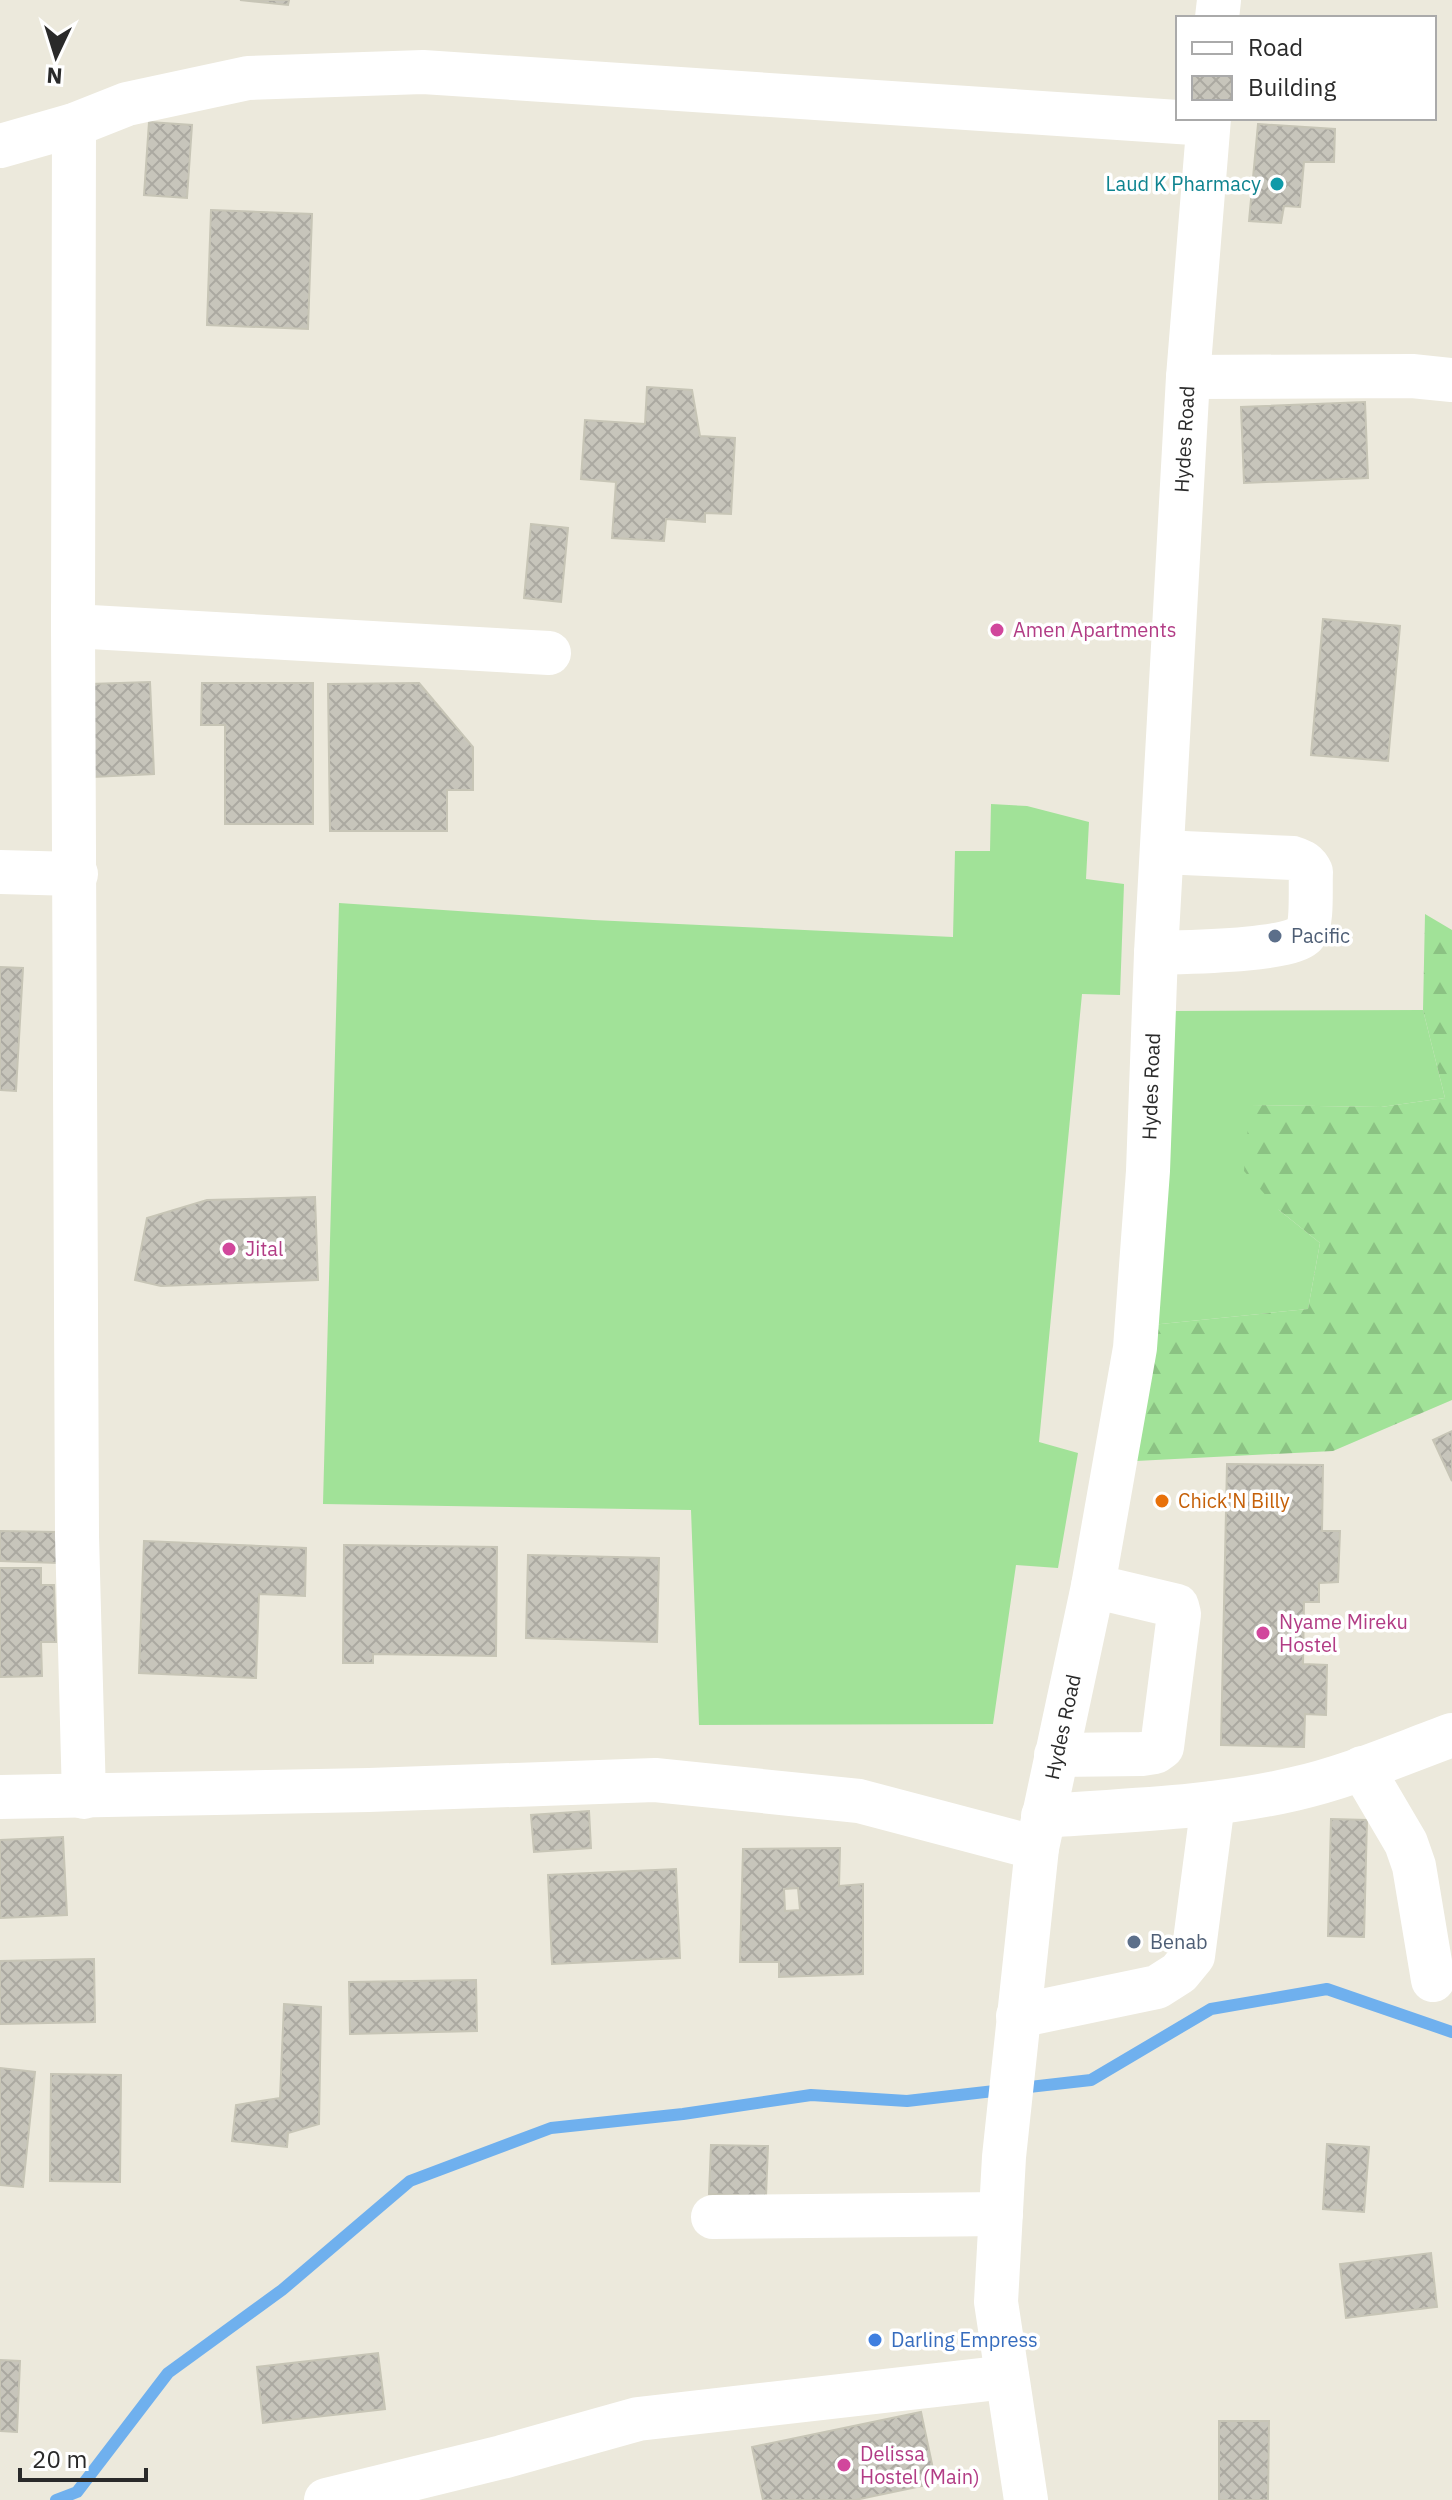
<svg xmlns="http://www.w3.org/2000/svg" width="1452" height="2500" font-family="'IBM Plex Sans',sans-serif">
  <defs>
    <pattern id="forest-firs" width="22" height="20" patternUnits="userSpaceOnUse" patternTransform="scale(2)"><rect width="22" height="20" fill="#a1e298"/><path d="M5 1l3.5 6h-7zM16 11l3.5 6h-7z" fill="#8bc283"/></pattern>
    <pattern id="building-cross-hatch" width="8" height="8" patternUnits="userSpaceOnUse" patternTransform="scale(2)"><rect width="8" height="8" fill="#c7c5bb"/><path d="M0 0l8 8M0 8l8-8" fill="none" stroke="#aba9a1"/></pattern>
  </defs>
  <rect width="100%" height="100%" fill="#ece9dc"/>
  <path fill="#a1e298" d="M 991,804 L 1027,806 L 1089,822 L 1086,879 L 1124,884 L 1120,995 L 1082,994 L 1039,1442 L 1078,1453 L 1058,1568 L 1016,1565 L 993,1724 L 699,1725 L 691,1510 L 323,1504 L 339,903 L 593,920 L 953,937 L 955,851 L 990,851 Z
    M 1423,1010 L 1445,1098 L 1381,1107 L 1250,1105 L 1279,1210 L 1320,1243 L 1308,1309 L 1151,1325 L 1175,1011 Z"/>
  <path fill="url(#forest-firs)" d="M 1425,914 L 1452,930 L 1452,1400 L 1333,1451 L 1136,1461 L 1151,1325 L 1308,1309 L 1320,1243 L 1279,1210 L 1244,1171 L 1250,1105 L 1381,1107 L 1445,1098 L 1423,1010 Z"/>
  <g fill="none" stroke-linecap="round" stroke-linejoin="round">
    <path stroke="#6fb0ee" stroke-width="12" d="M 56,2500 L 77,2492 L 168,2373 L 282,2290 L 410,2181 L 551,2128 L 683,2114 L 811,2095 L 907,2101 L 1091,2080 L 1211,2009 L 1327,1989 L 1452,2032"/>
  </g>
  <path fill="url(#building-cross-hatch)" stroke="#c7c5b6" stroke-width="2" fill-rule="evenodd" d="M 240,0 L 289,0 L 288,5 Z
    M 149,122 L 192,125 L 187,198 L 144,195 Z
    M 1258,124 L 1335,129 L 1334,162 L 1304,162 L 1300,207 L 1284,206 L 1281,223 L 1249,221 Z
    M 211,210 L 312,214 L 308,329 L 207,325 Z
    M 647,387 L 692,390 L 700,436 L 735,438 L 731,514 L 705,513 L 705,522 L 666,519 L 664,541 L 612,538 L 616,482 L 581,479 L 585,420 L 645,424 Z
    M 1365,402 L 1368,478 L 1244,483 L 1241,407 Z
    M 531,524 L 568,528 L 561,602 L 524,598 Z
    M 1323,619 L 1400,626 L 1388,761 L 1311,755 Z
    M 150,682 L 154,774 L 93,777 L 90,684 Z
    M 202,683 L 313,683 L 313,824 L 225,824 L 225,725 L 201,725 Z
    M 419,683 L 473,747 L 473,790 L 447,790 L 447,831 L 330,831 L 328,684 Z
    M 0,967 L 23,968 L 16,1091 L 0,1090 Z
    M 315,1197 L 318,1280 L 161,1286 L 135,1280 L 147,1218 L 207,1200 Z
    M 1452,1431 L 1452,1481 L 1433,1440 Z
    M 1227,1464 L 1323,1465 L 1322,1531 L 1340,1531 L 1338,1582 L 1319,1583 L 1319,1602 L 1304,1602 L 1303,1664 L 1327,1665 L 1326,1715 L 1305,1714 L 1304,1747 L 1221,1745 Z
    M 0,1531 L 58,1532 L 58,1563 L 0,1561 Z
    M 144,1541 L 306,1548 L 305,1596 L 259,1594 L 256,1678 L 139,1673 Z
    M 344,1545 L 497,1547 L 496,1656 L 373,1654 L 373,1663 L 343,1663 Z
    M 528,1555 L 659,1558 L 657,1642 L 526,1638 Z
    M 0,1568 L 41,1568 L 41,1585 L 54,1585 L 56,1642 L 41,1642 L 42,1676 L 0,1677 Z
    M 589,1811 L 591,1848 L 534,1852 L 531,1815 Z
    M 1331,1819 L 1367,1820 L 1364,1937 L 1328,1936 Z
    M 63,1837 L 67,1915 L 0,1918 L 0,1840 Z
    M 840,1848 L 839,1886 L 863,1884 L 863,1974 L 779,1977 L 779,1962 L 740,1962 L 743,1849 ZM 798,1888 L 800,1910 L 785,1911 L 784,1889 Z
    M 676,1869 L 680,1958 L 552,1964 L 548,1875 Z
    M 94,1959 L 95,2022 L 0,2024 L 0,1961 Z
    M 476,1980 L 477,2031 L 350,2034 L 349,1982 Z
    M 284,2004 L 321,2007 L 319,2124 L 288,2133 L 287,2147 L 232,2141 L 236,2105 L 280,2098 Z
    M 0,2068 L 35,2072 L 23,2187 L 0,2185 Z
    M 51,2074 L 121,2075 L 120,2182 L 50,2181 Z
    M 1327,2144 L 1369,2147 L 1364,2212 L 1323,2209 Z
    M 711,2145 L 768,2146 L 766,2196 L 709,2194 Z
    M 1431,2253 L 1437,2307 L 1346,2318 L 1340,2264 Z
    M 378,2353 L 385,2409 L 263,2423 L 257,2367 Z
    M 0,2360 L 20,2361 L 17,2432 L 0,2431 Z
    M 921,2412 L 936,2483 L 855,2500 L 763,2500 L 752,2447 Z
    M 1219,2421 L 1269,2421 L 1268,2500 L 1219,2500 Z"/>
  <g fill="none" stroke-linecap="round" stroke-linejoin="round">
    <g stroke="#fff" stroke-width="44">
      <path d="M 1217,18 L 1219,0"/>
      <path d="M 74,125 L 73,626 L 77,1536 L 84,1797"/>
      <path d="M 0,146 L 74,125 L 127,104 L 248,78 L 423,72 L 1208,124"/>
      <path d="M 1188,377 L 1412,376 L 1452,380"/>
      <path d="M 73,626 L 549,653"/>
      <path d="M 0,872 L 76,874"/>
      <path d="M 1156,953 C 1181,952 1293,951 1305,934 C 1313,923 1310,887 1311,872 C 1307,863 1302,861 1293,858 L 1162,852"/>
      <path d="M 1056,1755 L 1142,1754 L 1155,1752 L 1162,1747 L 1179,1614 L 1177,1606 L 1093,1586"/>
      <path d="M 1362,1768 L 1406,1843 L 1414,1866 L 1433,1980"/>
      <path d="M 0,1797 L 369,1790 L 655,1780 L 859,1801 L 1037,1848"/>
      <path d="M 1043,1816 C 1127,1810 1212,1808 1294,1789 C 1348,1777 1400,1754 1452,1735"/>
      <path d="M 1018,2016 L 1157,1987 L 1179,1973 L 1193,1956 L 1213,1803"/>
      <path d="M 713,2217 L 1001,2214"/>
      <path d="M 326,2500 L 502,2457 L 638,2419 L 1007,2377"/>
      <path id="s1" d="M 1026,2500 L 996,2302 L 1004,2157 L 1037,1848 L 1093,1586 L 1135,1348 L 1148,1171 L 1156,953 L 1188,377 L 1209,118"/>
    </g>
  </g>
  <circle fill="#0f9aa8" stroke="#fff" stroke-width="3" cx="1277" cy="184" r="8"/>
  <g fill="#d1479c" stroke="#fff" stroke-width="3">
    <circle cx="997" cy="630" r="8"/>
    <circle cx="229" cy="1249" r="8"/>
    <circle cx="1263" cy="1633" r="8"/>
    <circle cx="844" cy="2465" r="8"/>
  </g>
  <g fill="#5c6f8a" stroke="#fff" stroke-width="3">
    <circle cx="1275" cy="936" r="8"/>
    <circle cx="1134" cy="1942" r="8"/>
  </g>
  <circle fill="#e8710a" stroke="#fff" stroke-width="3" cx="1162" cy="1501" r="8"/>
  <circle fill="#3f7fe0" stroke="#fff" stroke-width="3" cx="875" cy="2340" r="8"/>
  <g text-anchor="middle" stroke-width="7" stroke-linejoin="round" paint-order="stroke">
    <g font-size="20" fill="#0d838f" stroke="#fff" text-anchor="end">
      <text x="1261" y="191">Laud K Pharmacy</text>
    </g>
    <g font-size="20" fill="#2a2a2a" stroke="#fff">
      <text dy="7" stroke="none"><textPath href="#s1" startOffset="2076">Hydes Road</textPath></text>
      <text dy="7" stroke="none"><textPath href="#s1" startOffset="1428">Hydes Road</textPath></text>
      <text dy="7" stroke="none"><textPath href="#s1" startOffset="780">Hydes Road</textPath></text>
    </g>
    <g font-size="20" fill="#b23c85" stroke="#fff" text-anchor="start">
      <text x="1013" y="637">Amen Apartments</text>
      <text x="245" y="1256">Jital</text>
      <text x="1279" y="1629">Nyame Mireku<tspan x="1279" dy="23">Hostel</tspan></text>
      <text x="860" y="2461">Delissa<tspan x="860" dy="23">Hostel (Main)</tspan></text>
    </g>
    <g font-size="20" fill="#4e5e75" stroke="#fff" text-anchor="start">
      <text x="1291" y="943">Pacific</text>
      <text x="1150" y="1949">Benab</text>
    </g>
    <g font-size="20" fill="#c56008" stroke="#fff" text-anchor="start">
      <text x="1178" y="1508">Chick'N Billy</text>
    </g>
    <g font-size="20" fill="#366cbe" stroke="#fff" text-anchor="start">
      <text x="891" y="2347">Darling Empress</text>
    </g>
  </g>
  <rect x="1176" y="16" width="260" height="104" fill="#ffffff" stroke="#aaaaaa" stroke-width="2"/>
  <rect x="1192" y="42" width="40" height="12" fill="#ffffff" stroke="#aaaaaa" stroke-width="2"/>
  <text x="1248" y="56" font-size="24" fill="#2a2a2a">Road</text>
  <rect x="1192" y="76" width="40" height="24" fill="url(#building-cross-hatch)" stroke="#aaaaaa" stroke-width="2"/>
  <text x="1248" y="96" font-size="24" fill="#2a2a2a">Building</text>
  <g transform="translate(56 56) rotate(184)" stroke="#ffffff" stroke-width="6" paint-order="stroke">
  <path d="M0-6L14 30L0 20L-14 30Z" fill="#2a2a2a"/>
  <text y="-12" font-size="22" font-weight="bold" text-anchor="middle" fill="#2a2a2a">N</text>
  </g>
  <path d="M20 2468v12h126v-12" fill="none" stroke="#2a2a2a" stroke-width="4"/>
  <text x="32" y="2468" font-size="24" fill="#2a2a2a" stroke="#ffffff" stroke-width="6" paint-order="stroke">20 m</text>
</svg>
